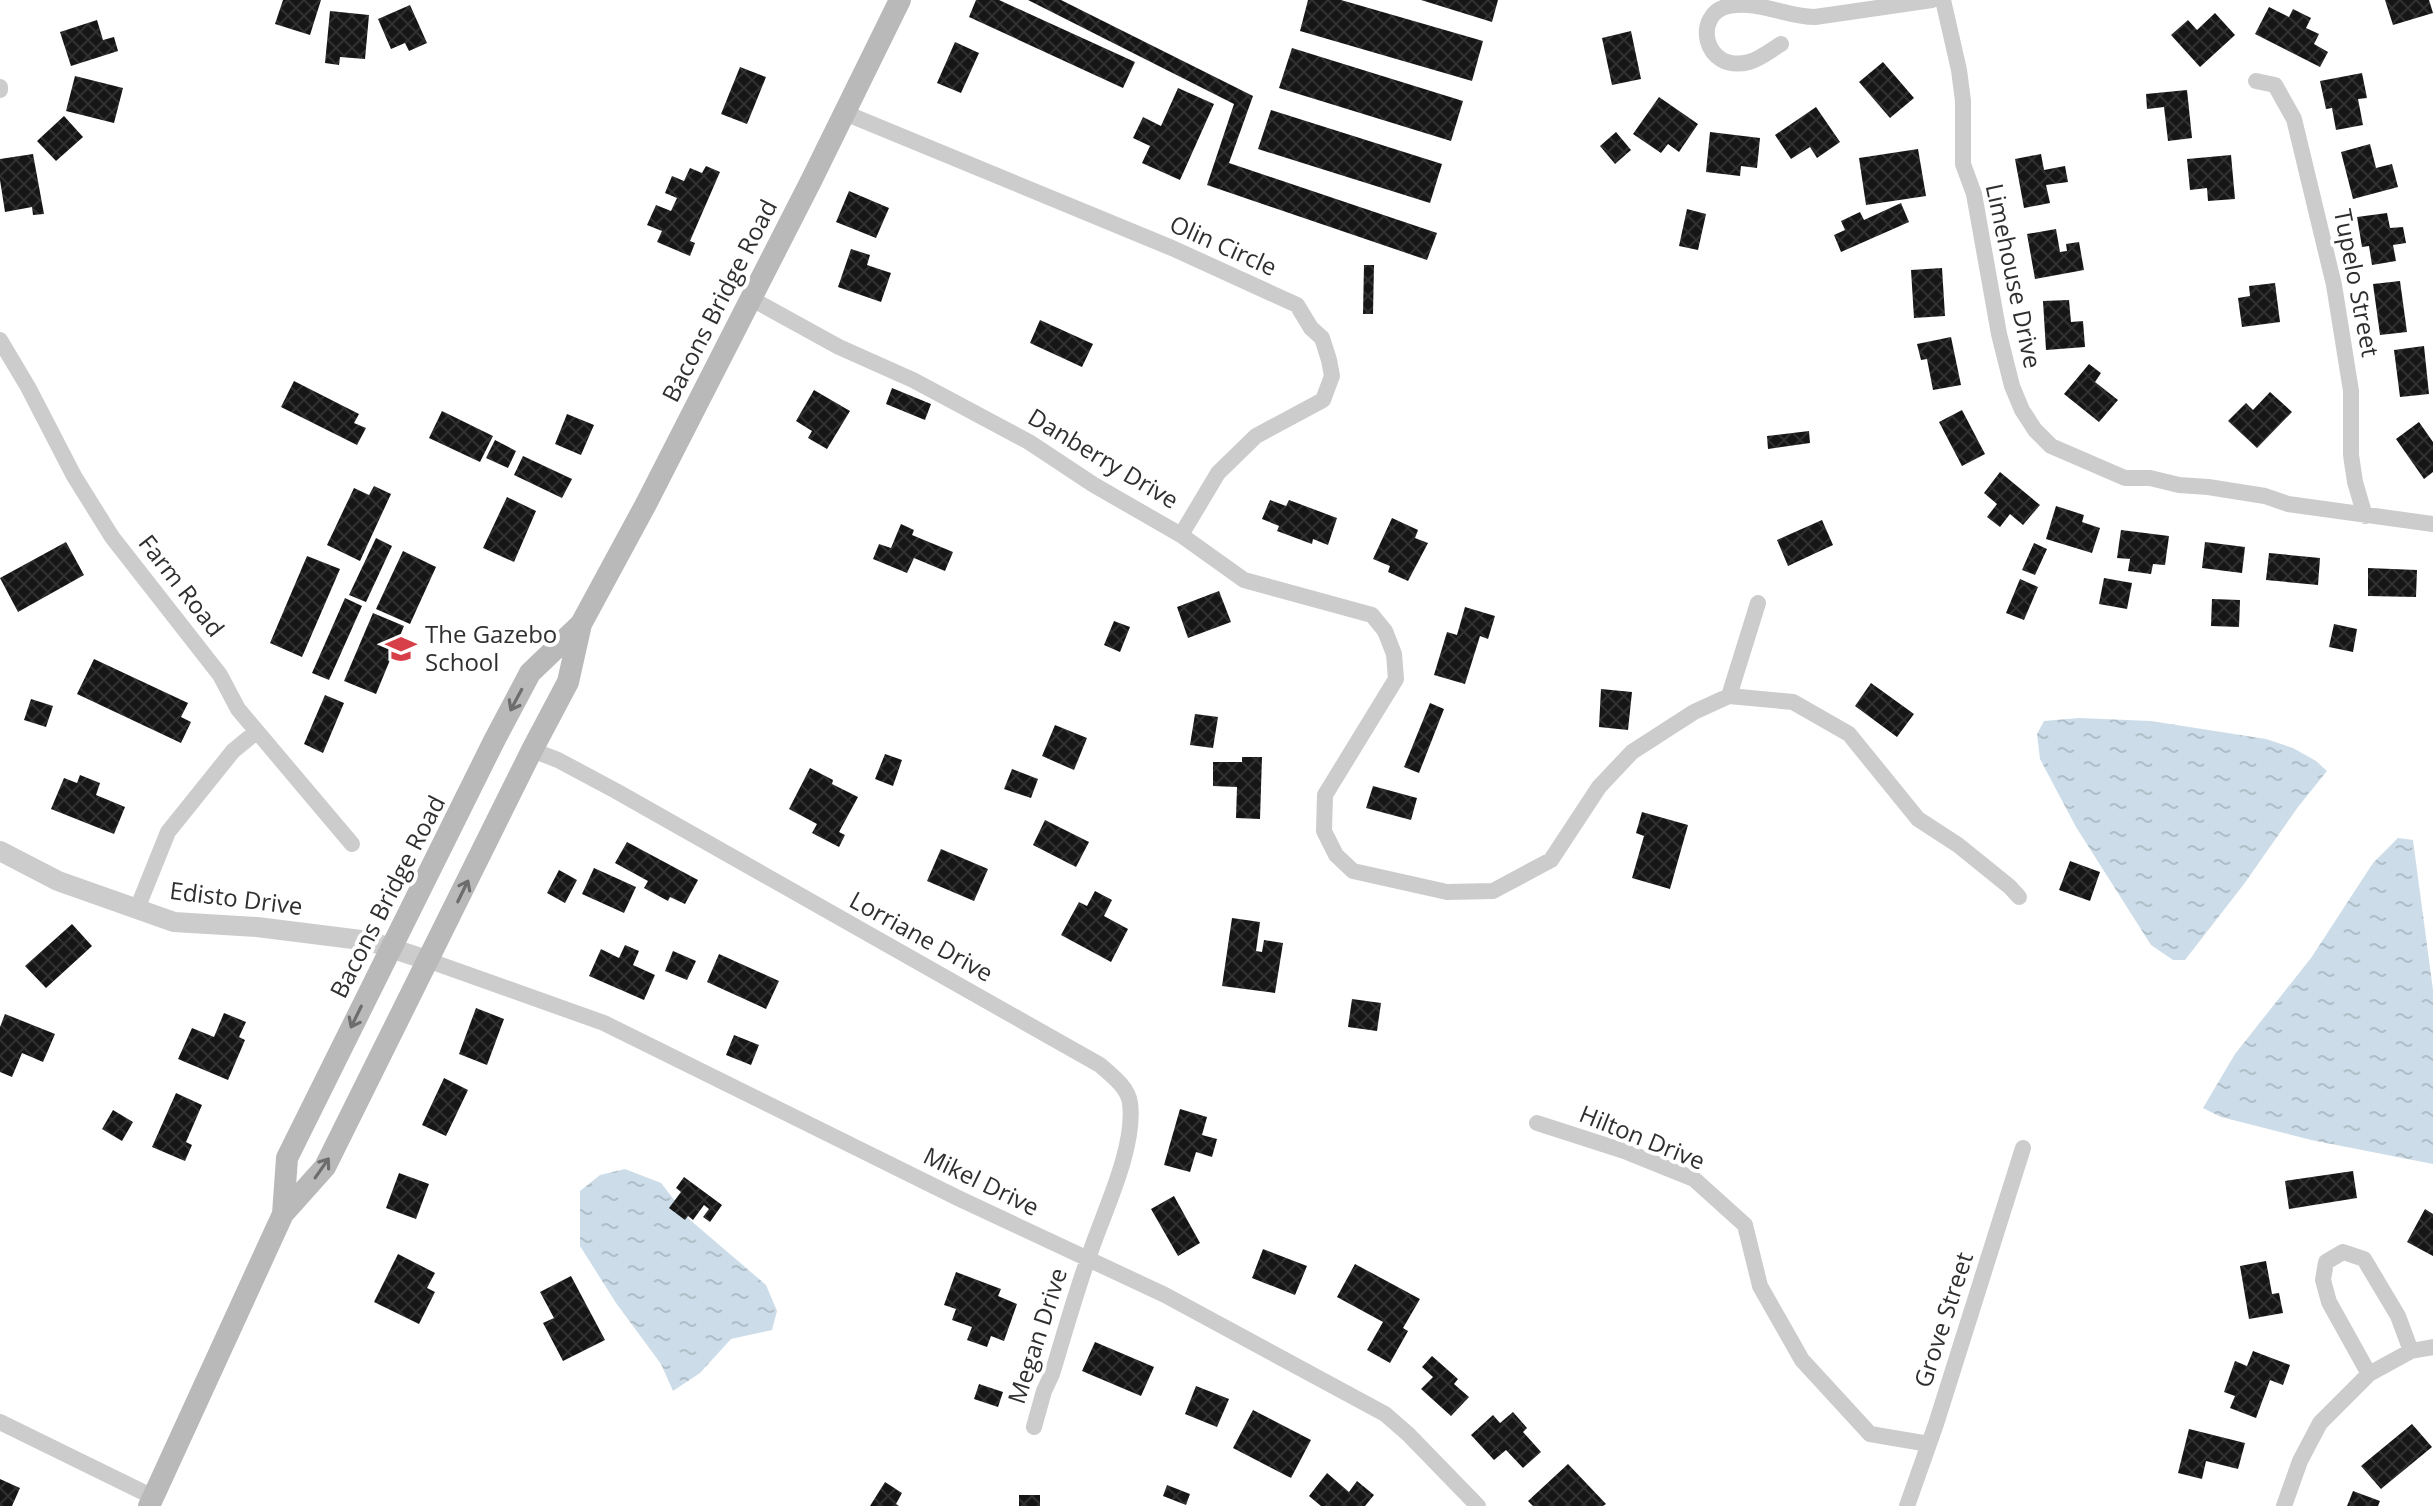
<svg xmlns="http://www.w3.org/2000/svg" width="2433" height="1506" font-family="'Open Sans',sans-serif">
  <defs>
    <pattern id="water-ripples" width="26" height="14" patternUnits="userSpaceOnUse" patternTransform="scale(2)"><rect width="26" height="14" fill="#ccdde9"/><path d="M2 4q2-2 4 0t4 0M15 11q2-2 4 0t4 0" fill="none" stroke="#b0bec8"/></pattern>
    <pattern id="building-cross-hatch" width="8" height="8" patternUnits="userSpaceOnUse" patternTransform="scale(2)"><rect width="8" height="8" fill="#161616"/><path d="M0 0l8 8M0 8l8-8" fill="none" stroke="#303030"/></pattern>
  </defs>
  <rect width="100%" height="100%" fill="#fff"/>
  <path fill="url(#water-ripples)" d="M 2079,718 L 2151,721 L 2266,739 L 2293,748 L 2316,761 L 2327,771 L 2298,807 L 2244,884 L 2185,960 L 2173,960 L 2151,945 L 2076,827 L 2040,759 L 2037,734 L 2044,721 Z
    M 2398,838 L 2413,840 L 2433,990 L 2433,1164 L 2311,1140 L 2221,1117 L 2203,1108 L 2235,1054 L 2311,958 L 2373,863 Z
    M 625,1169 L 661,1183 L 689,1219 L 766,1285 L 777,1311 L 772,1330 L 731,1339 L 700,1373 L 673,1391 L 661,1364 L 616,1303 L 580,1246 L 580,1191 L 600,1175 Z"/>
  <path fill="url(#building-cross-hatch)" d="M 283,0 L 321,0 L 310,35 L 275,24 Z
    M 976,0 L 999,0 L 1135,62 L 1123,88 L 969,17 Z
    M 1028,0 L 1061,0 L 1253,96 L 1229,163 L 1437,233 L 1427,260 L 1207,185 L 1234,104 Z
    M 1308,0 L 1341,0 L 1483,41 L 1472,81 L 1300,31 Z
    M 1421,0 L 1498,0 L 1492,22 Z
    M 2385,0 L 2429,0 L 2433,13 L 2393,25 Z
    M 410,5 L 427,43 L 409,51 L 405,43 L 391,49 L 378,19 Z
    M 2269,7 L 2289,17 L 2293,9 L 2311,18 L 2306,28 L 2319,34 L 2314,44 L 2328,52 L 2320,67 L 2255,34 Z
    M 330,11 L 369,15 L 365,59 L 340,57 L 339,65 L 325,63 Z
    M 2215,13 L 2235,35 L 2200,67 L 2171,35 L 2188,20 L 2197,30 Z
    M 97,20 L 103,40 L 114,37 L 118,51 L 71,66 L 60,32 Z
    M 1631,31 L 1641,79 L 1612,85 L 1602,38 Z
    M 955,42 L 979,53 L 961,93 L 937,83 Z
    M 1292,48 L 1463,101 L 1451,141 L 1279,88 Z
    M 1883,62 L 1914,98 L 1890,118 L 1859,82 Z
    M 740,67 L 766,77 L 747,124 L 721,114 Z
    M 2362,73 L 2367,98 L 2358,99 L 2363,125 L 2336,130 L 2332,108 L 2326,109 L 2320,81 Z
    M 75,76 L 123,88 L 114,123 L 66,111 Z
    M 1178,88 L 1214,104 L 1180,180 L 1142,163 L 1150,146 L 1133,138 L 1143,117 L 1161,126 Z
    M 2187,90 L 2192,138 L 2168,141 L 2164,107 L 2147,109 L 2146,94 Z
    M 1659,97 L 1698,124 L 1679,152 L 1668,144 L 1661,153 L 1633,134 Z
    M 1816,107 L 1840,142 L 1817,158 L 1810,147 L 1791,159 L 1775,135 Z
    M 1271,110 L 1442,164 L 1430,203 L 1258,149 Z
    M 64,116 L 83,137 L 56,161 L 37,141 Z
    M 1616,132 L 1631,150 L 1615,164 L 1600,146 Z
    M 1710,132 L 1760,138 L 1757,168 L 1741,166 L 1740,176 L 1706,172 Z
    M 2370,144 L 2376,168 L 2392,164 L 2398,187 L 2353,199 L 2341,152 Z
    M 1918,149 L 1926,196 L 1866,205 L 1859,158 Z
    M 33,154 L 44,214 L 33,215 L 32,207 L 5,212 L 0,180 L 0,159 Z
    M 2041,154 L 2044,170 L 2065,166 L 2068,182 L 2046,185 L 2050,203 L 2024,208 L 2015,159 Z
    M 2231,155 L 2235,199 L 2208,201 L 2207,188 L 2190,190 L 2187,159 Z
    M 706,166 L 720,172 L 690,241 L 695,243 L 690,256 L 657,242 L 662,231 L 647,225 L 656,205 L 671,211 L 677,198 L 665,193 L 672,176 L 684,181 L 690,168 L 702,173 Z
    M 849,191 L 889,208 L 876,238 L 836,222 Z
    M 1901,203 L 1909,222 L 1841,252 L 1834,235 L 1845,230 L 1841,221 L 1860,212 L 1864,220 Z
    M 1687,209 L 1706,214 L 1698,250 L 1679,246 Z
    M 2387,213 L 2390,228 L 2403,227 L 2406,243 L 2393,245 L 2396,261 L 2372,265 L 2369,246 L 2362,247 L 2357,217 Z
    M 2056,229 L 2060,252 L 2067,251 L 2066,244 L 2079,242 L 2084,270 L 2035,279 L 2027,234 Z
    M 851,249 L 870,255 L 867,265 L 891,273 L 881,302 L 838,287 Z
    M 1364,265 L 1374,265 L 1373,314 L 1363,314 Z
    M 1942,268 L 1945,316 L 1914,318 L 1911,270 Z
    M 2400,281 L 2407,332 L 2380,335 L 2373,284 Z
    M 2275,283 L 2280,322 L 2242,327 L 2238,298 L 2250,296 L 2249,286 Z
    M 2069,300 L 2071,322 L 2083,321 L 2085,347 L 2046,350 L 2043,301 Z
    M 1040,320 L 1093,344 L 1082,367 L 1030,343 Z
    M 1951,337 L 1961,385 L 1933,390 L 1927,359 L 1921,360 L 1917,344 Z
    M 2424,346 L 2429,394 L 2400,397 L 2394,350 Z
    M 2089,364 L 2101,373 L 2095,382 L 2118,400 L 2099,422 L 2064,394 Z
    M 294,381 L 359,414 L 354,423 L 366,428 L 357,445 L 281,407 Z
    M 892,388 L 931,404 L 925,420 L 886,404 Z
    M 814,390 L 850,411 L 827,449 L 808,438 L 812,431 L 796,421 Z
    M 2270,392 L 2292,412 L 2257,448 L 2228,421 L 2246,403 L 2253,410 Z
    M 1962,410 L 1985,454 L 1962,466 L 1939,422 Z
    M 442,411 L 493,436 L 480,462 L 429,438 Z
    M 567,414 L 594,425 L 581,455 L 555,444 Z
    M 2419,422 L 2433,442 L 2433,472 L 2424,479 L 2396,439 Z
    M 1809,431 L 1810,443 L 1768,449 L 1767,436 Z
    M 495,440 L 516,451 L 508,468 L 486,458 Z
    M 523,456 L 572,479 L 562,498 L 514,475 Z
    M 2000,472 L 2040,505 L 2023,525 L 2010,514 L 2000,527 L 1987,517 L 1997,504 L 1984,493 Z
    M 374,486 L 391,494 L 360,561 L 327,545 L 354,488 L 369,495 Z
    M 507,497 L 536,511 L 514,562 L 483,548 Z
    M 1270,500 L 1286,506 L 1289,500 L 1337,518 L 1328,545 L 1313,539 L 1312,544 L 1277,531 L 1279,526 L 1262,519 Z
    M 2056,506 L 2084,515 L 2082,522 L 2100,528 L 2092,553 L 2046,539 Z
    M 1392,518 L 1418,530 L 1415,538 L 1428,543 L 1408,581 L 1388,572 L 1390,566 L 1373,559 Z
    M 1822,520 L 1833,545 L 1788,566 L 1777,540 Z
    M 901,524 L 914,530 L 912,535 L 953,552 L 945,571 L 914,558 L 907,573 L 873,559 L 879,544 L 891,548 Z
    M 2121,530 L 2169,536 L 2165,565 L 2153,564 L 2151,574 L 2128,571 L 2130,559 L 2117,558 Z
    M 376,538 L 392,546 L 366,602 L 349,595 Z
    M 66,542 L 84,575 L 18,612 L 0,578 Z
    M 2205,542 L 2245,547 L 2242,573 L 2202,568 Z
    M 2034,543 L 2047,549 L 2035,575 L 2022,570 Z
    M 403,551 L 436,567 L 410,624 L 376,609 Z
    M 2269,553 L 2320,558 L 2318,585 L 2266,580 Z
    M 307,556 L 340,569 L 302,657 L 270,643 Z
    M 2368,568 L 2417,570 L 2416,597 L 2368,596 Z
    M 2104,578 L 2132,583 L 2127,609 L 2099,604 Z
    M 2020,579 L 2038,587 L 2024,620 L 2006,613 Z
    M 1219,591 L 1231,622 L 1188,638 L 1177,607 Z
    M 345,598 L 362,606 L 329,680 L 312,673 Z
    M 2212,599 L 2240,600 L 2239,627 L 2211,626 Z
    M 1465,607 L 1495,616 L 1488,639 L 1480,636 L 1465,684 L 1434,675 L 1447,632 L 1457,635 Z
    M 373,613 L 404,626 L 376,694 L 344,681 Z
    M 1114,621 L 1130,627 L 1120,652 L 1104,645 Z
    M 2334,624 L 2357,629 L 2353,652 L 2329,647 Z
    M 94,659 L 188,703 L 181,717 L 191,722 L 181,743 L 77,694 Z
    M 1871,683 L 1914,714 L 1897,737 L 1855,706 Z
    M 1601,689 L 1632,692 L 1628,730 L 1599,727 Z
    M 325,695 L 344,703 L 323,753 L 304,744 Z
    M 31,699 L 53,706 L 46,727 L 24,720 Z
    M 1430,703 L 1444,709 L 1419,773 L 1404,767 Z
    M 1195,714 L 1218,717 L 1213,748 L 1190,745 Z
    M 1055,725 L 1087,738 L 1074,770 L 1042,756 Z
    M 885,754 L 902,760 L 893,786 L 875,779 Z
    M 1242,757 L 1262,757 L 1260,819 L 1236,818 L 1237,787 L 1213,786 L 1213,762 L 1242,762 Z
    M 810,768 L 833,780 L 832,784 L 858,797 L 839,832 L 845,835 L 839,847 L 812,833 L 817,824 L 789,809 Z
    M 1012,769 L 1038,779 L 1031,798 L 1004,789 Z
    M 80,775 L 100,783 L 96,795 L 125,807 L 114,834 L 51,809 L 64,778 L 77,783 Z
    M 1373,786 L 1417,798 L 1411,820 L 1366,808 Z
    M 1642,812 L 1688,825 L 1670,889 L 1632,878 L 1644,836 L 1636,833 Z
    M 1045,820 L 1089,842 L 1076,867 L 1033,845 Z
    M 627,842 L 698,880 L 685,904 L 670,897 L 668,901 L 644,888 L 648,881 L 615,863 Z
    M 941,849 L 988,869 L 974,901 L 927,881 Z
    M 2070,861 L 2100,872 L 2090,901 L 2059,890 Z
    M 594,868 L 636,887 L 624,913 L 582,894 Z
    M 559,870 L 577,880 L 565,903 L 547,893 Z
    M 1095,891 L 1112,900 L 1104,916 L 1128,929 L 1111,962 L 1061,935 L 1079,902 L 1087,906 Z
    M 1232,918 L 1260,922 L 1256,951 L 1262,952 L 1264,940 L 1283,943 L 1275,993 L 1222,986 Z
    M 72,924 L 92,946 L 46,988 L 25,966 Z
    M 625,945 L 639,951 L 633,965 L 655,975 L 644,1000 L 589,976 L 601,949 L 619,958 Z
    M 673,951 L 696,961 L 687,980 L 665,971 Z
    M 719,954 L 779,981 L 766,1009 L 707,982 Z
    M 1352,999 L 1381,1003 L 1377,1031 L 1348,1027 Z
    M 476,1008 L 504,1019 L 487,1065 L 459,1054 Z
    M 224,1013 L 246,1022 L 239,1037 L 245,1040 L 228,1080 L 178,1059 L 192,1028 L 214,1037 Z
    M 5,1014 L 55,1034 L 43,1062 L 22,1053 L 12,1077 L 0,1072 L 0,1027 Z
    M 734,1035 L 759,1045 L 751,1065 L 726,1055 Z
    M 444,1078 L 468,1090 L 446,1136 L 422,1125 Z
    M 176,1093 L 202,1105 L 186,1142 L 192,1145 L 185,1161 L 152,1147 Z
    M 1180,1109 L 1207,1117 L 1202,1135 L 1217,1139 L 1212,1157 L 1196,1152 L 1190,1172 L 1164,1165 Z
    M 113,1110 L 133,1122 L 122,1141 L 102,1129 Z
    M 2353,1171 L 2357,1198 L 2289,1209 L 2285,1181 Z
    M 399,1173 L 429,1184 L 416,1219 L 386,1208 Z
    M 684,1177 L 722,1205 L 710,1222 L 703,1217 L 709,1209 L 704,1205 L 693,1220 L 688,1216 L 685,1220 L 669,1208 L 681,1192 L 676,1188 Z
    M 1174,1196 L 1200,1243 L 1178,1256 L 1151,1209 Z
    M 2425,1209 L 2433,1214 L 2433,1256 L 2407,1242 Z
    M 1263,1249 L 1307,1266 L 1295,1295 L 1252,1278 Z
    M 398,1254 L 435,1273 L 427,1288 L 435,1292 L 419,1324 L 374,1302 Z
    M 2266,1261 L 2272,1294 L 2279,1293 L 2283,1313 L 2249,1319 L 2240,1266 Z
    M 1355,1264 L 1420,1299 L 1403,1328 L 1408,1331 L 1390,1363 L 1367,1350 L 1383,1322 L 1337,1297 Z
    M 956,1272 L 1001,1289 L 998,1296 L 1017,1304 L 1004,1341 L 991,1336 L 987,1347 L 967,1340 L 972,1327 L 952,1320 L 956,1309 L 944,1305 Z
    M 571,1276 L 605,1340 L 563,1361 L 543,1323 L 554,1318 L 540,1292 Z
    M 1095,1342 L 1154,1367 L 1141,1396 L 1082,1371 Z
    M 2253,1351 L 2290,1365 L 2283,1385 L 2270,1380 L 2256,1418 L 2230,1408 L 2235,1396 L 2224,1392 L 2235,1361 L 2247,1366 Z
    M 1432,1356 L 1458,1379 L 1454,1384 L 1469,1397 L 1451,1416 L 1421,1389 L 1433,1377 L 1422,1367 Z
    M 979,1384 L 1003,1392 L 998,1407 L 974,1399 Z
    M 1196,1386 L 1229,1399 L 1217,1427 L 1185,1414 Z
    M 1253,1410 L 1311,1440 L 1291,1478 L 1233,1448 Z
    M 1513,1412 L 1527,1428 L 1523,1432 L 1541,1452 L 1523,1468 L 1506,1450 L 1494,1460 L 1471,1435 L 1493,1415 L 1500,1423 Z
    M 2412,1424 L 2432,1447 L 2381,1489 L 2361,1466 Z
    M 2189,1429 L 2245,1443 L 2238,1469 L 2206,1461 L 2202,1479 L 2178,1473 Z
    M 1568,1464 L 1606,1504 L 1603,1506 L 1533,1506 L 1528,1501 Z
    M 1327,1473 L 1349,1492 L 1357,1481 L 1374,1495 L 1365,1506 L 1321,1506 L 1309,1496 Z
    M 0,1479 L 20,1488 L 12,1506 L 0,1506 Z
    M 885,1482 L 902,1493 L 896,1504 L 899,1506 L 870,1506 Z
    M 1167,1485 L 1190,1494 L 1186,1505 L 1163,1496 Z
    M 2353,1491 L 2380,1501 L 2378,1506 L 2347,1506 Z
    M 1019,1495 L 1040,1495 L 1040,1506 L 1019,1506 Z"/>
  <g fill="none" stroke-linecap="round" stroke-linejoin="round">
    <path stroke="#ccc" stroke-width="16" d="M 1943,0 L 1959,70 L 1963,101 L 1963,164 L 1974,194 L 1999,334 L 2012,386 L 2022,410 L 2035,430 L 2051,446 L 2125,478 L 2150,478 L 2179,485 L 2208,487 L 2265,496 L 2288,504 L 2433,524
      M 1781,44 C 1771,50 1760,59 1749,62 C 1703,74 1692,13 1729,6 C 1758,0 1786,17 1815,17 L 1932,0
      M 2256,81 L 2275,85 L 2294,119 L 2334,285 L 2351,391 L 2351,455 L 2355,482 L 2365,516
      M 0,87 L 0,90
      M 845,113 L 1172,248 L 1297,305 L 1311,328 L 1322,338 L 1329,360 L 1332,376 L 1323,400 L 1256,436 L 1218,473 L 1181,535
      M 750,298 L 839,347 L 913,380 L 1029,442 L 1094,485 L 1181,535 L 1244,580 L 1372,615 L 1385,631 L 1394,654 L 1396,679 L 1325,795 L 1324,831 L 1336,855 L 1353,871 L 1447,892 L 1493,891 L 1551,860 L 1599,787 L 1632,752 L 1694,712 L 1729,696 L 1758,603
      M 0,340 L 28,387 L 74,476 L 112,537 L 220,675 L 238,709 L 352,844
      M 1729,696 L 1793,702 L 1849,734 L 1918,819 L 1958,845 L 2010,887 L 2019,897
      M 532,750 L 558,760 L 616,791 L 1100,1065 C 1111,1075 1128,1087 1130,1103 C 1136,1148 1103,1213 1089,1256 C 1075,1295 1064,1335 1052,1374 L 1044,1391 L 1034,1427
      M 137,909 L 168,832 L 233,751 L 256,732
      M 427,960 L 604,1023 L 960,1199 L 1165,1295 L 1385,1414 L 1408,1434 L 1478,1506
      M 1537,1123 L 1627,1152 L 1694,1179 L 1745,1225 L 1760,1286 L 1802,1360 L 1870,1434 L 1929,1444
      M 2369,1374 L 2329,1302 L 2323,1280 L 2326,1262 L 2343,1252 L 2364,1259 L 2398,1316 L 2411,1351
      M 0,1422 L 153,1497
      M 1907,1506 L 1936,1424 L 2023,1148
      M 2284,1506 L 2300,1461 L 2320,1423 L 2369,1374 L 2411,1351 L 2433,1347"/>
    <path stroke="#ccc" stroke-width="20" d="M 0,851 L 58,881 L 174,922 L 257,927 L 369,941 L 427,960"/>
    <path stroke="#b9b9b9" stroke-width="22" d="M 283,1214 L 287,1158 L 494,741 L 530,673 L 581,624
      M 149,1506 L 283,1214 L 325,1167 L 532,750 L 568,682 L 581,624 L 646,504 L 811,181 L 900,0"/>
  </g>
  <defs><path id="oneway-shaft" d="M-6 0H5M1.5-3L5.5 0L1.5 3" fill="none" stroke-width="1.6" stroke-linecap="round" stroke-linejoin="round" transform="scale(2)"/></defs>
  <g stroke="#6d6d6d">
    <use href="#oneway-shaft" transform="translate(516 700) rotate(118)"/>
    <use href="#oneway-shaft" transform="translate(463 891) rotate(-64)"/>
    <use href="#oneway-shaft" transform="translate(356 1017) rotate(116)"/>
    <use href="#oneway-shaft" transform="translate(322 1168) rotate(-55)"/>
  </g>
  <defs>
    <g id="school-bare" transform="scale(2.4)"><path d="M0-5L7-2L0 1L-7-2ZM-4 1L0 2.5L4 1V4Q0 6-4 4Z" fill="#d74048" stroke="#fff" stroke-width="2.5" paint-order="stroke"/></g>
  </defs>
  <g fill-rule="evenodd">
    <use href="#school-bare" x="401" y="649"/>
  </g>
  <g text-anchor="middle" stroke-width="8" stroke-linejoin="round" paint-order="stroke">
    <g font-size="24" fill="#2f2f2f" stroke="#fff">
      <text transform="translate(1223 246) rotate(24)" y="8">Olin Circle</text>
      <text transform="translate(2013 276) rotate(78)" y="8">Limehouse Drive</text>
      <text transform="translate(2356 283) rotate(79)" y="8">Tupelo Street</text>
      <text transform="translate(720 301) rotate(-63)" y="8">Bacons Bridge Road</text>
      <text transform="translate(1103 459) rotate(31)" y="8">Danberry Drive</text>
      <text transform="translate(181 586) rotate(52)" y="8">Farm Road</text>
      <text transform="translate(388 897) rotate(-63)" y="8">Bacons Bridge Road</text>
      <text transform="translate(236 899) rotate(7)" y="8">Edisto Drive</text>
      <text transform="translate(921 937) rotate(29)" y="8">Lorriane Drive</text>
      <text transform="translate(1642 1138) rotate(22)" y="8">Hilton Drive</text>
      <text transform="translate(981 1182) rotate(26)" y="8">Mikel Drive</text>
      <text transform="translate(1944 1320) rotate(-72)" y="8">Grove Street</text>
      <text transform="translate(1038 1336) rotate(-72)" y="8">Megan Drive</text>
    </g>
    <g font-size="24" fill="#2f2f2f" stroke="#fff" text-anchor="start">
      <text x="425" y="643">The Gazebo<tspan x="425" dy="28">School</tspan></text>
    </g>
  </g>
</svg>
